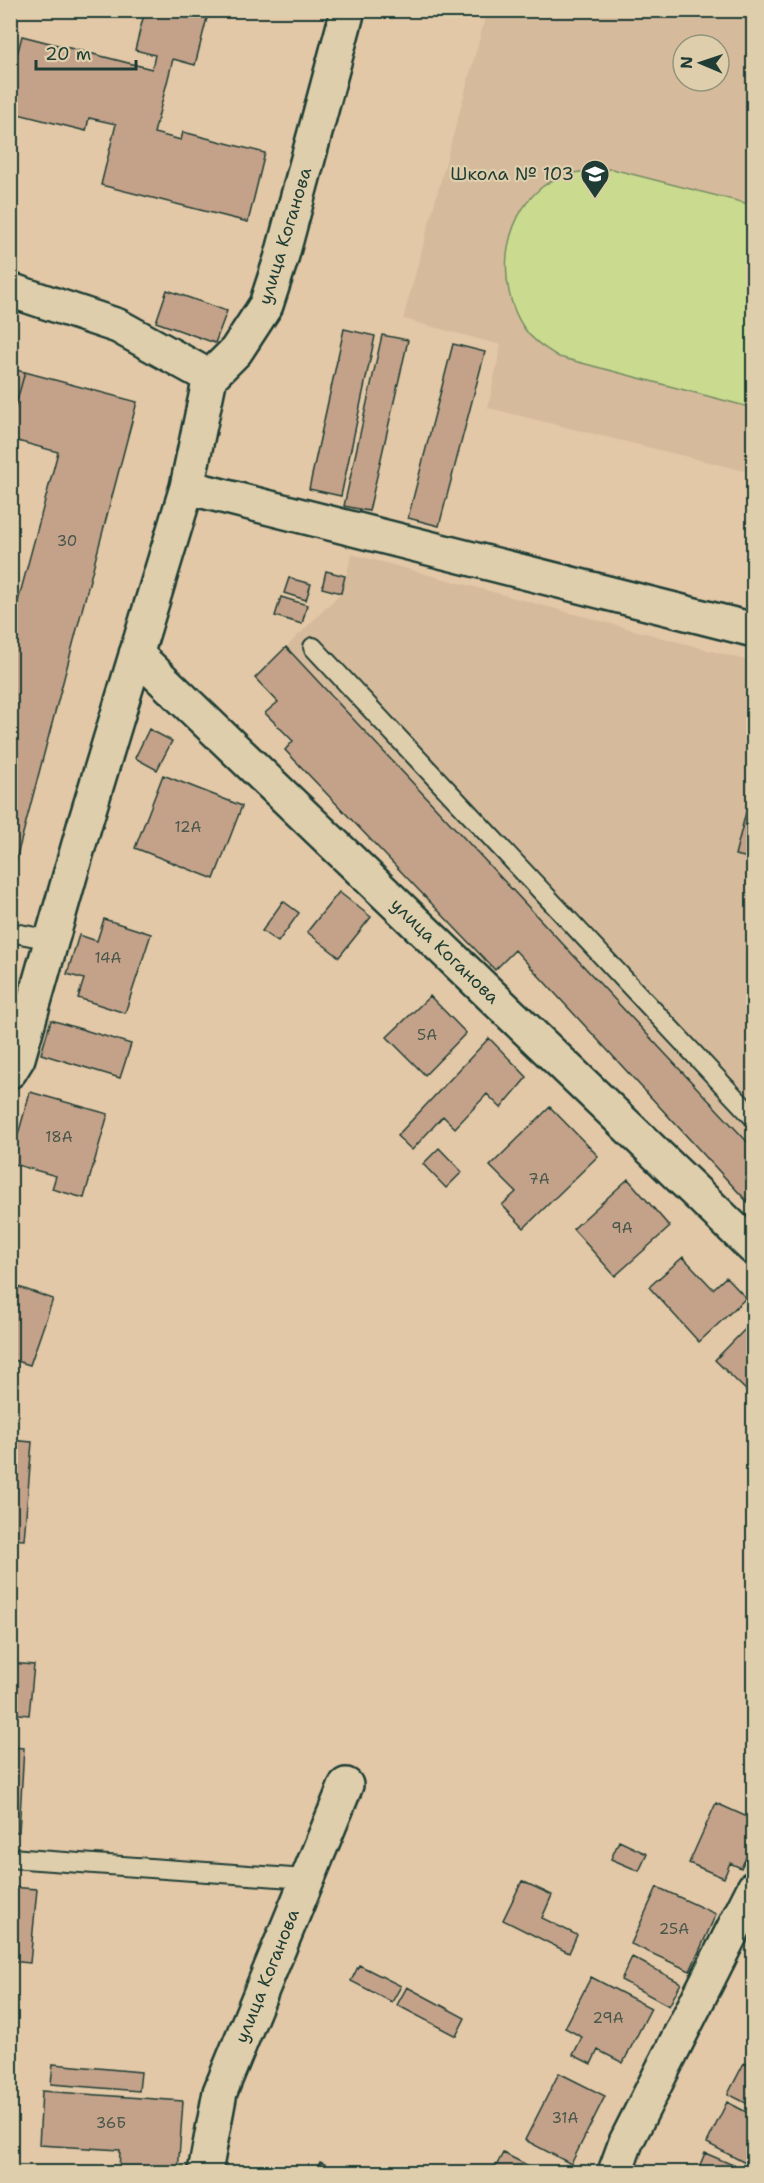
<svg xmlns="http://www.w3.org/2000/svg" width="764" height="2183" font-family="'Shantell Sans',sans-serif">
  <rect width="100%" height="100%" fill="#e3c8a7"/>
  <filter id="ink" filterUnits="userSpaceOnUse"><feTurbulence type="fractalNoise" baseFrequency=".0167" numOctaves="2"/><feDisplacementMap in="SourceGraphic" scale="12" xChannelSelector="R" yChannelSelector="G"/><feConvolveMatrix kernelMatrix="1 2 1 2 8 2 1 2 1" color-interpolation-filters="sRGB"/></filter>
  <g filter="url(#ink)">
    <path fill="#d6ba9c" fill-rule="evenodd" d="M 487,11 L 753,11 L 753,473 L 488,408 L 501,345 L 403,319 ZM 683,45 L 719,45 L 719,81 L 683,81 Z
      M 352,554 L 753,662 L 753,1209 L 515,951 L 495,970 L 285,750 L 293,741 L 265,713 L 278,701 L 255,678 L 341,593 Z"/>
    <path fill="#cadb90" stroke="#748c62" stroke-width="1.5" d="M 612,169 L 753,205 L 753,408 L 559,357 C 546,349 533,341 524,328 C 496,286 501,220 542,187 C 561,172 589,170 612,169 Z"/>
    <path fill="#c4a28a" stroke="#1f3d34" stroke-width="1.5" d="M 145,10 L 209,10 L 195,65 L 173,59 L 154,133 L 181,140 L 183,132 L 265,153 L 248,222 L 101,185 L 116,124 L 89,118 L 86,131 L 10,112 L 10,81 L 22,36 L 152,69 L 155,55 L 135,50 Z
      M 167,290 L 227,311 L 215,343 L 156,322 Z
      M 344,329 L 375,336 L 341,496 L 309,489 Z
      M 382,335 L 408,340 L 369,511 L 344,506 Z
      M 453,344 L 485,352 L 439,526 L 408,518 Z
      M 10,369 L 25,372 L 10,425 Z
      M 25,372 L 137,402 L 12,875 L 10,631 L 58,452 L 10,439 L 10,425 Z
      M 326,571 L 345,576 L 341,593 L 322,588 Z
      M 289,578 L 311,584 L 306,600 L 284,593 Z
      M 281,597 L 307,605 L 302,624 L 275,616 Z
      M 286,647 L 754,1149 L 754,1209 L 515,950 L 495,970 L 285,750 L 293,741 L 265,713 L 278,702 L 255,678 Z
      M 149,729 L 172,741 L 157,770 L 135,758 Z
      M 163,775 L 242,806 L 214,879 L 135,848 Z
      M 754,781 L 754,859 L 735,855 Z
      M 339,892 L 371,917 L 339,957 L 307,932 Z
      M 283,901 L 299,913 L 278,942 L 262,931 Z
      M 104,919 L 151,934 L 125,1013 L 78,998 L 84,979 L 67,974 L 79,935 L 97,941 Z
      M 430,996 L 466,1033 L 425,1075 L 387,1037 Z
      M 51,1020 L 131,1044 L 120,1078 L 41,1054 Z
      M 489,1038 L 527,1077 L 501,1108 L 487,1094 L 455,1128 L 443,1116 L 412,1150 L 397,1136 Z
      M 30,1092 L 108,1114 L 84,1198 L 52,1189 L 56,1176 L 10,1163 Z
      M 550,1107 L 598,1156 L 524,1228 L 502,1205 L 516,1192 L 490,1166 Z
      M 439,1148 L 462,1172 L 446,1188 L 423,1164 Z
      M 628,1179 L 670,1227 L 615,1276 L 573,1229 Z
      M 683,1257 L 713,1289 L 726,1277 L 746,1298 L 699,1342 L 649,1287 Z
      M 10,1284 L 53,1299 L 30,1365 L 10,1359 Z
      M 754,1320 L 754,1398 L 715,1360 Z
      M 10,1440 L 32,1442 L 24,1540 L 10,1539 Z
      M 10,1663 L 34,1665 L 29,1715 L 10,1713 Z
      M 10,1747 L 24,1748 L 19,1832 L 10,1831 Z
      M 716,1803 L 754,1820 L 754,1841 L 741,1868 L 730,1863 L 724,1878 L 689,1863 Z
      M 619,1841 L 647,1854 L 639,1871 L 611,1859 Z
      M 522,1881 L 552,1895 L 542,1918 L 577,1935 L 569,1953 L 503,1920 Z
      M 10,1887 L 37,1889 L 30,1963 L 10,1961 Z
      M 657,1887 L 716,1914 L 690,1971 L 631,1944 Z
      M 632,1957 L 681,1983 L 669,2006 L 621,1980 Z
      M 359,1965 L 401,1986 L 392,2002 L 351,1981 Z
      M 591,1977 L 651,2008 L 623,2063 L 598,2050 L 591,2064 L 573,2055 L 582,2037 L 565,2028 Z
      M 407,1987 L 465,2018 L 456,2036 L 397,2005 Z
      M 10,2008 L 16,2008 L 10,2073 Z
      M 744,2063 L 754,2068 L 754,2107 L 728,2094 Z
      M 53,2064 L 141,2072 L 139,2091 L 51,2084 Z
      M 559,2073 L 605,2096 L 571,2164 L 525,2140 Z
      M 42,2091 L 183,2101 L 178,2172 L 119,2172 L 120,2150 L 39,2145 Z
      M 727,2102 L 754,2116 L 751,2131 L 754,2132 L 754,2157 L 749,2165 L 707,2143 Z
      M 503,2153 L 541,2172 L 493,2172 Z
      M 705,2153 L 747,2171 L 747,2172 L 697,2172 Z
      M 320,2162 L 341,2172 L 315,2172 Z"/>
    <g fill="none" stroke-linecap="round" stroke-linejoin="round">
      <g stroke="#1f3d34" stroke-width="22">
        <path id="service" d="M 313,647 L 754,1118
          M 10,932 L 51,940
          M 10,1858 L 306,1879"/>
      </g>
      <g stroke="#1f3d34" stroke-width="38">
        <path id="minor" d="M 10,290 L 118,326 L 210,377
          M 187,487 L 754,630
          M 136,654 L 754,1248
          M 10,1071 L 18,1058 L 85,823 L 187,487 L 210,377 L 236,351 L 266,305 L 281,259 L 348,10
          M 205,2172 L 220,2092 L 346,1785
          M 615,2172 L 626,2142 L 754,1888"/>
      </g>
      <use href="#service" stroke="#dfceab" stroke-width="18"/>
      <use href="#minor" stroke="#dfceab" stroke-width="33"/>
    </g>
  </g>
  <defs>
    <g id="school-pin" transform="scale(1.5)"><path d="M0 17L-7.5 6A9.5 9.5 0 1 1 7.5 6Z" fill="#1f3d34" stroke="#dfceab"/><path d="M0-5L7-2L0 1L-7-2ZM-4 1L0 2.5L4 1V4Q0 6-4 4Z" fill="#fff"/></g>
  </defs>
  <g fill-rule="evenodd">
    <use href="#school-pin" x="595" y="174"/>
  </g>
  <g text-anchor="middle" stroke-width="4.5" stroke-linejoin="round" paint-order="stroke">
    <g font-size="15" fill="#48564a">
      <text x="67" y="546">30</text>
      <text x="188" y="832">12А</text>
      <text x="108" y="963">14А</text>
      <text x="427" y="1040">5А</text>
      <text x="59" y="1142">18А</text>
      <text x="539" y="1184">7А</text>
      <text x="622" y="1233">9А</text>
      <text x="674" y="1934">25А</text>
      <text x="608" y="2023">29А</text>
      <text x="565" y="2123">31А</text>
      <text x="111" y="2128">36Б</text>
    </g>
    <g font-size="18" fill="#1f3d34" stroke="#dfceab" text-anchor="end">
      <text x="574" y="180">Школа № 103</text>
    </g>
    <g font-size="18" fill="#1f3d34" stroke="#dfceab">
      <text transform="translate(285 236) rotate(-73)" y="6">улица Коганова</text>
      <text transform="translate(445 951) rotate(44)" y="6">улица Коганова</text>
      <text transform="translate(267 1976) rotate(-68)" y="6">улица Коганова</text>
    </g>
  </g>
  <rect width="764" height="2183" fill="none" stroke="#dfceab" stroke-width="36"/>
  <rect x="18" y="18" width="728" height="2147" fill="none" stroke="#1f3d34" stroke-width="2" filter="url(#ink)"/>
  <g transform="translate(701 63) rotate(272)"><circle r="28" fill="#dfceab" stroke="#92947b" stroke-width="1.5"/>
  <path d="M0-4.5L10 22L0 15L-10 22Z" fill="#1f3d34"/>
  <text y="-9" font-size="16" font-weight="bold" text-anchor="middle" fill="#1f3d34">N</text>
  </g>
  <path d="M36 60v9h100v-9" fill="none" stroke="#1f3d34" stroke-width="3"/>
  <text x="45" y="60" font-size="18" fill="#1f3d34" stroke="#dfceab" stroke-width="4.5" paint-order="stroke">20 m</text>
</svg>
